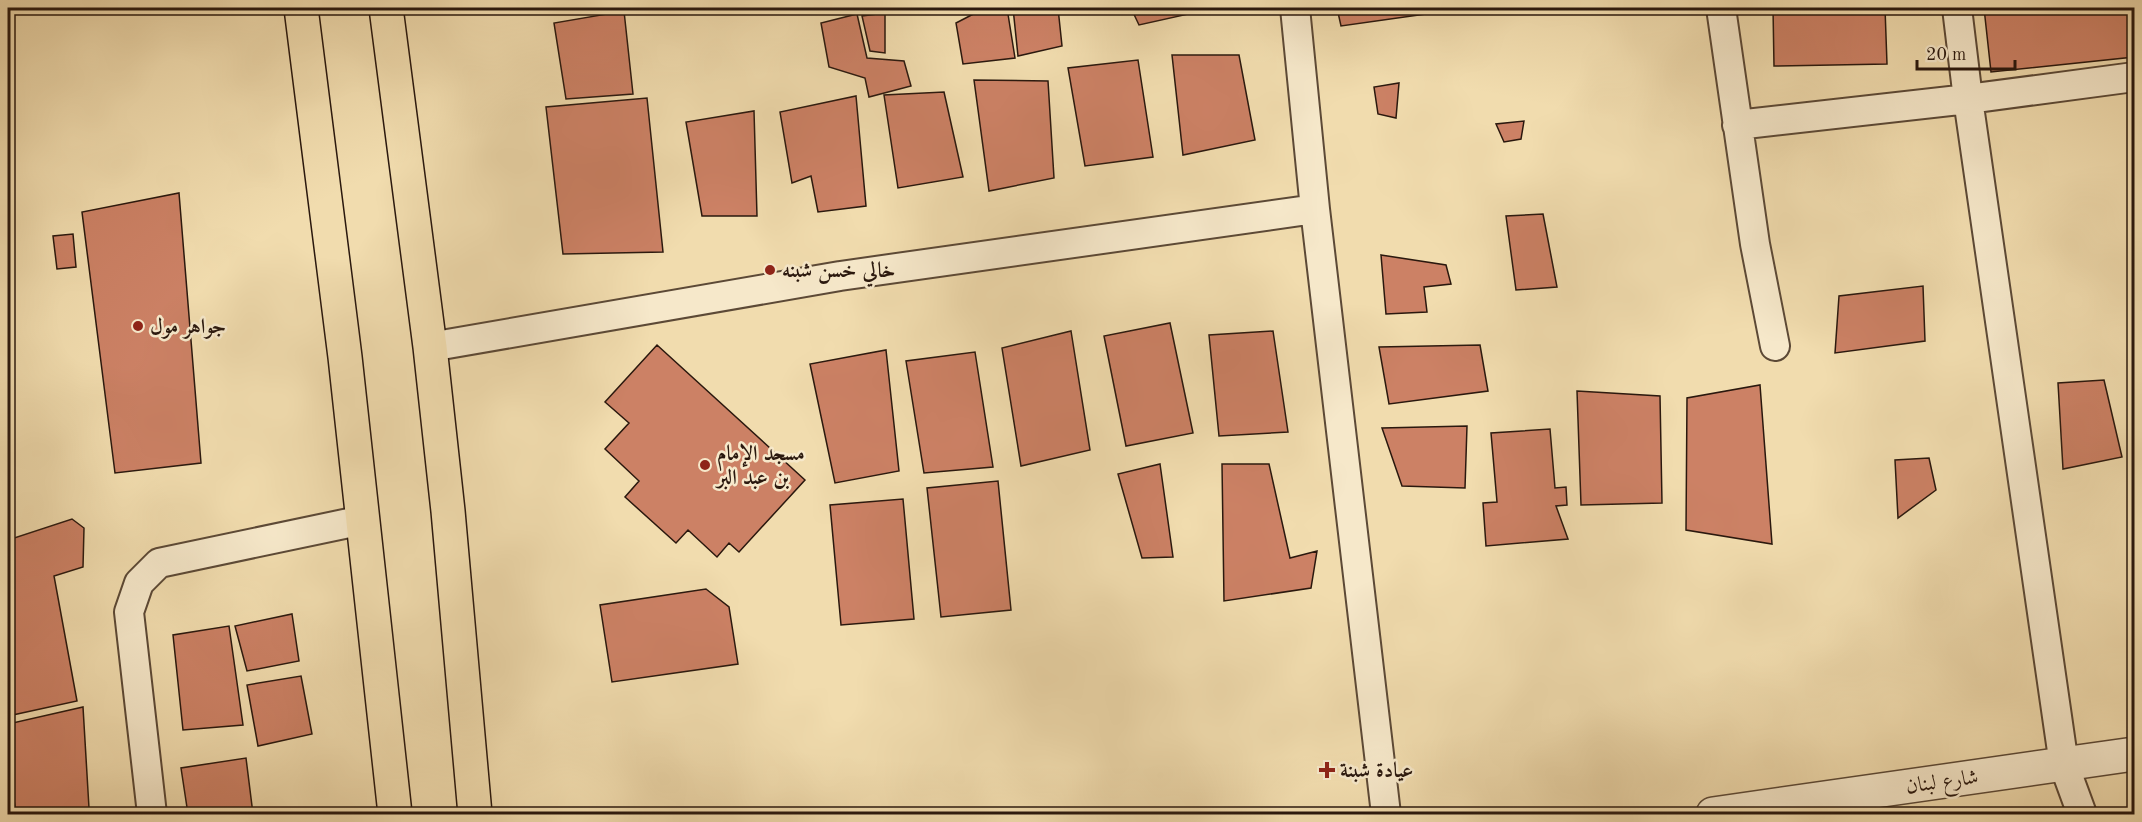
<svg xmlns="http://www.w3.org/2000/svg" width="2142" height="822" font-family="'Old Standard TT',Amiri,serif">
  <rect width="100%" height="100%" fill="#f1dcae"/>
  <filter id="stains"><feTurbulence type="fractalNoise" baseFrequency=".00333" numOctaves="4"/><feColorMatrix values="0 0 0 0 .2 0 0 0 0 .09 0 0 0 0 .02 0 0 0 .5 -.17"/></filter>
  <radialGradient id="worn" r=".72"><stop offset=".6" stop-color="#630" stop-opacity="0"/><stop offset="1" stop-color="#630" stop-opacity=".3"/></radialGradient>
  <path fill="#cc8165" stroke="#2a180e" stroke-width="1.5" d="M 554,8 L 577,8 L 554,13 Z
    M 985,8 L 1007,8 L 1015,58 L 963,64 L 956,23 Z
    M 1013,8 L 1058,8 L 1062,46 L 1018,56 Z
    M 1131,8 L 1202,8 L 1202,11 L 1139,25 Z
    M 1337,8 L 1455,8 L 1454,10 L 1341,26 Z
    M 1773,8 L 1885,8 L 1887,64 L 1774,66 Z
    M 1984,8 L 2134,8 L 2134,57 L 1991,72 Z
    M 624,11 L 633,94 L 566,99 L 554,23 Z
    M 885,13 L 885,53 L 870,51 L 862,16 Z
    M 857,14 L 867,58 L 904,61 L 911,86 L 869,97 L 865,78 L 829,67 L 821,23 Z
    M 1172,55 L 1239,55 L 1255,140 L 1183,155 Z
    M 1138,60 L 1153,157 L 1085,166 L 1068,68 Z
    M 974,80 L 1048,81 L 1054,178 L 989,191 Z
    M 1399,83 L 1396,118 L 1378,114 L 1374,87 Z
    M 944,92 L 963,177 L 898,188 L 884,95 Z
    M 856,96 L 866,206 L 818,212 L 811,176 L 792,183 L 780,112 Z
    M 647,98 L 663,252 L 563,254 L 546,107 Z
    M 754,111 L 757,216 L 702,216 L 686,122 Z
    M 1524,121 L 1521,139 L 1504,142 L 1496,124 Z
    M 179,193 L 201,463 L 115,473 L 82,212 Z
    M 1543,214 L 1557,287 L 1516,290 L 1506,216 Z
    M 73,234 L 76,267 L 57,269 L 53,236 Z
    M 1381,255 L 1446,265 L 1451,284 L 1424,287 L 1427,312 L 1386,314 Z
    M 1923,286 L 1925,341 L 1835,353 L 1839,296 Z
    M 1170,323 L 1193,433 L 1126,446 L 1104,336 Z
    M 1071,331 L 1090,450 L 1021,466 L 1002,348 Z
    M 1273,331 L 1288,432 L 1219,436 L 1209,335 Z
    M 657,345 L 805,480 L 739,552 L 729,543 L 717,557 L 688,530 L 676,543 L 625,497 L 639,481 L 605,449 L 629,423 L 605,402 Z
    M 1480,345 L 1488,391 L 1389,404 L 1379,347 Z
    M 886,350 L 899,471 L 835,483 L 810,364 Z
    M 975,352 L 993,467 L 924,473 L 906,361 Z
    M 2104,380 L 2122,457 L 2063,469 L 2058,383 Z
    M 1760,385 L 1772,544 L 1686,530 L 1687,398 Z
    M 1577,391 L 1660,396 L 1662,503 L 1581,505 Z
    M 1467,426 L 1465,488 L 1402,486 L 1382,428 Z
    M 1550,429 L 1555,488 L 1566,487 L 1567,505 L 1556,506 L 1568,539 L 1486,546 L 1483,503 L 1497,502 L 1491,433 Z
    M 1929,458 L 1936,490 L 1898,518 L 1895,460 Z
    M 1160,464 L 1173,557 L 1142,558 L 1118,474 Z
    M 1222,464 L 1269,464 L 1290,558 L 1317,551 L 1311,588 L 1224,601 Z
    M 998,481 L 1011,610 L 941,617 L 927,488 Z
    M 903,499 L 914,619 L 841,625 L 830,505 Z
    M 72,519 L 84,528 L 83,567 L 54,576 L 77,701 L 8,716 L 8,540 Z
    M 706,589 L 729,607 L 738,664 L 612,682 L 600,605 Z
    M 292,614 L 299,661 L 247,671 L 235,626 Z
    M 229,626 L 243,725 L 183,730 L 173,635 Z
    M 301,676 L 312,734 L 258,746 L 247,685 Z
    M 83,707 L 89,808 L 46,814 L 16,814 L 8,757 L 8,724 Z
    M 246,758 L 253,814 L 188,814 L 181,768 Z
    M 2038,811 L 2039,814 L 2019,814 Z"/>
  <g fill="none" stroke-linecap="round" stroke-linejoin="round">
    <g stroke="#5c4936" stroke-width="32">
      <path id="minor" d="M 1295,8 L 1315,209 L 1386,814
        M 1721,8 L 1755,244 L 1775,346
        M 1957,8 L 1968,99 L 2064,765 L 2082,814
        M 1737,125 L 1968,99 L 2134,77
        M 430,347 L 840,276 L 1315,209
        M 152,814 L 129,612 L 139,583 L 159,563 L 363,520"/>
    </g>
    <g stroke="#5c4936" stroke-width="36">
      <path id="tertiary" d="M 1713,814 L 2134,754"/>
    </g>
    <g stroke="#2a180e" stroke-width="36">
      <path id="primary" d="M 301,8 L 345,357 L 395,814
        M 386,8 L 430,347 L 448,511 L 475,814"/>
    </g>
    <use href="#minor" stroke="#f6e8ca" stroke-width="28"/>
    <use href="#tertiary" stroke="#f6e8ca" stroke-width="33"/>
    <use href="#primary" stroke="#f1dcae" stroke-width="33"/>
  </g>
  <g fill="#8f2418" stroke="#f6e8ca" stroke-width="2">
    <circle cx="770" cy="270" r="6"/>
    <circle cx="138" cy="326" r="6"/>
    <circle cx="705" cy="465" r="6"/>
    <path d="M1324 761h6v6h6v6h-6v6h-6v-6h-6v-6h6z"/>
  </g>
  <g text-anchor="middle" stroke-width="5" stroke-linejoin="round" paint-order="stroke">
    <g font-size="21" font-weight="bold" fill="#2a180e" stroke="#f6e8ca" text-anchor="start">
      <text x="782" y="277">خالي خسن شبنه</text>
      <text x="150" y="333">جواهر مول</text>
      <text x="717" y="460">مسجد الإمام<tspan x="717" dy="24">بن عبد البر</tspan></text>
      <text x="1340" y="777">عيادة شبنة</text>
    </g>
    <g font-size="21" fill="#2a180e" stroke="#f6e8ca">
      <text transform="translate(1942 781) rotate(-8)" y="7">شارع لبنان</text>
    </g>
  </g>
  <rect width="2142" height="822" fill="none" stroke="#f1dcae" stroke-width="30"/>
  <rect x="9" y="9" width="2124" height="804" fill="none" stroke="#2a180e" stroke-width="3"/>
  <rect x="15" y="15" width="2112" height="792" fill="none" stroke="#2a180e" stroke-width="1.5"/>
  <path d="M1917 60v9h98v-9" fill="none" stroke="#2a180e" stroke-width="3"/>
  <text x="1926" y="60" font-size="18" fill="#2a180e" stroke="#f6e8ca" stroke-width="4.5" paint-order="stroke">20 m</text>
  <rect width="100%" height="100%" filter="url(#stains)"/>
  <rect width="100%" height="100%" fill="url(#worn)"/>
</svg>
